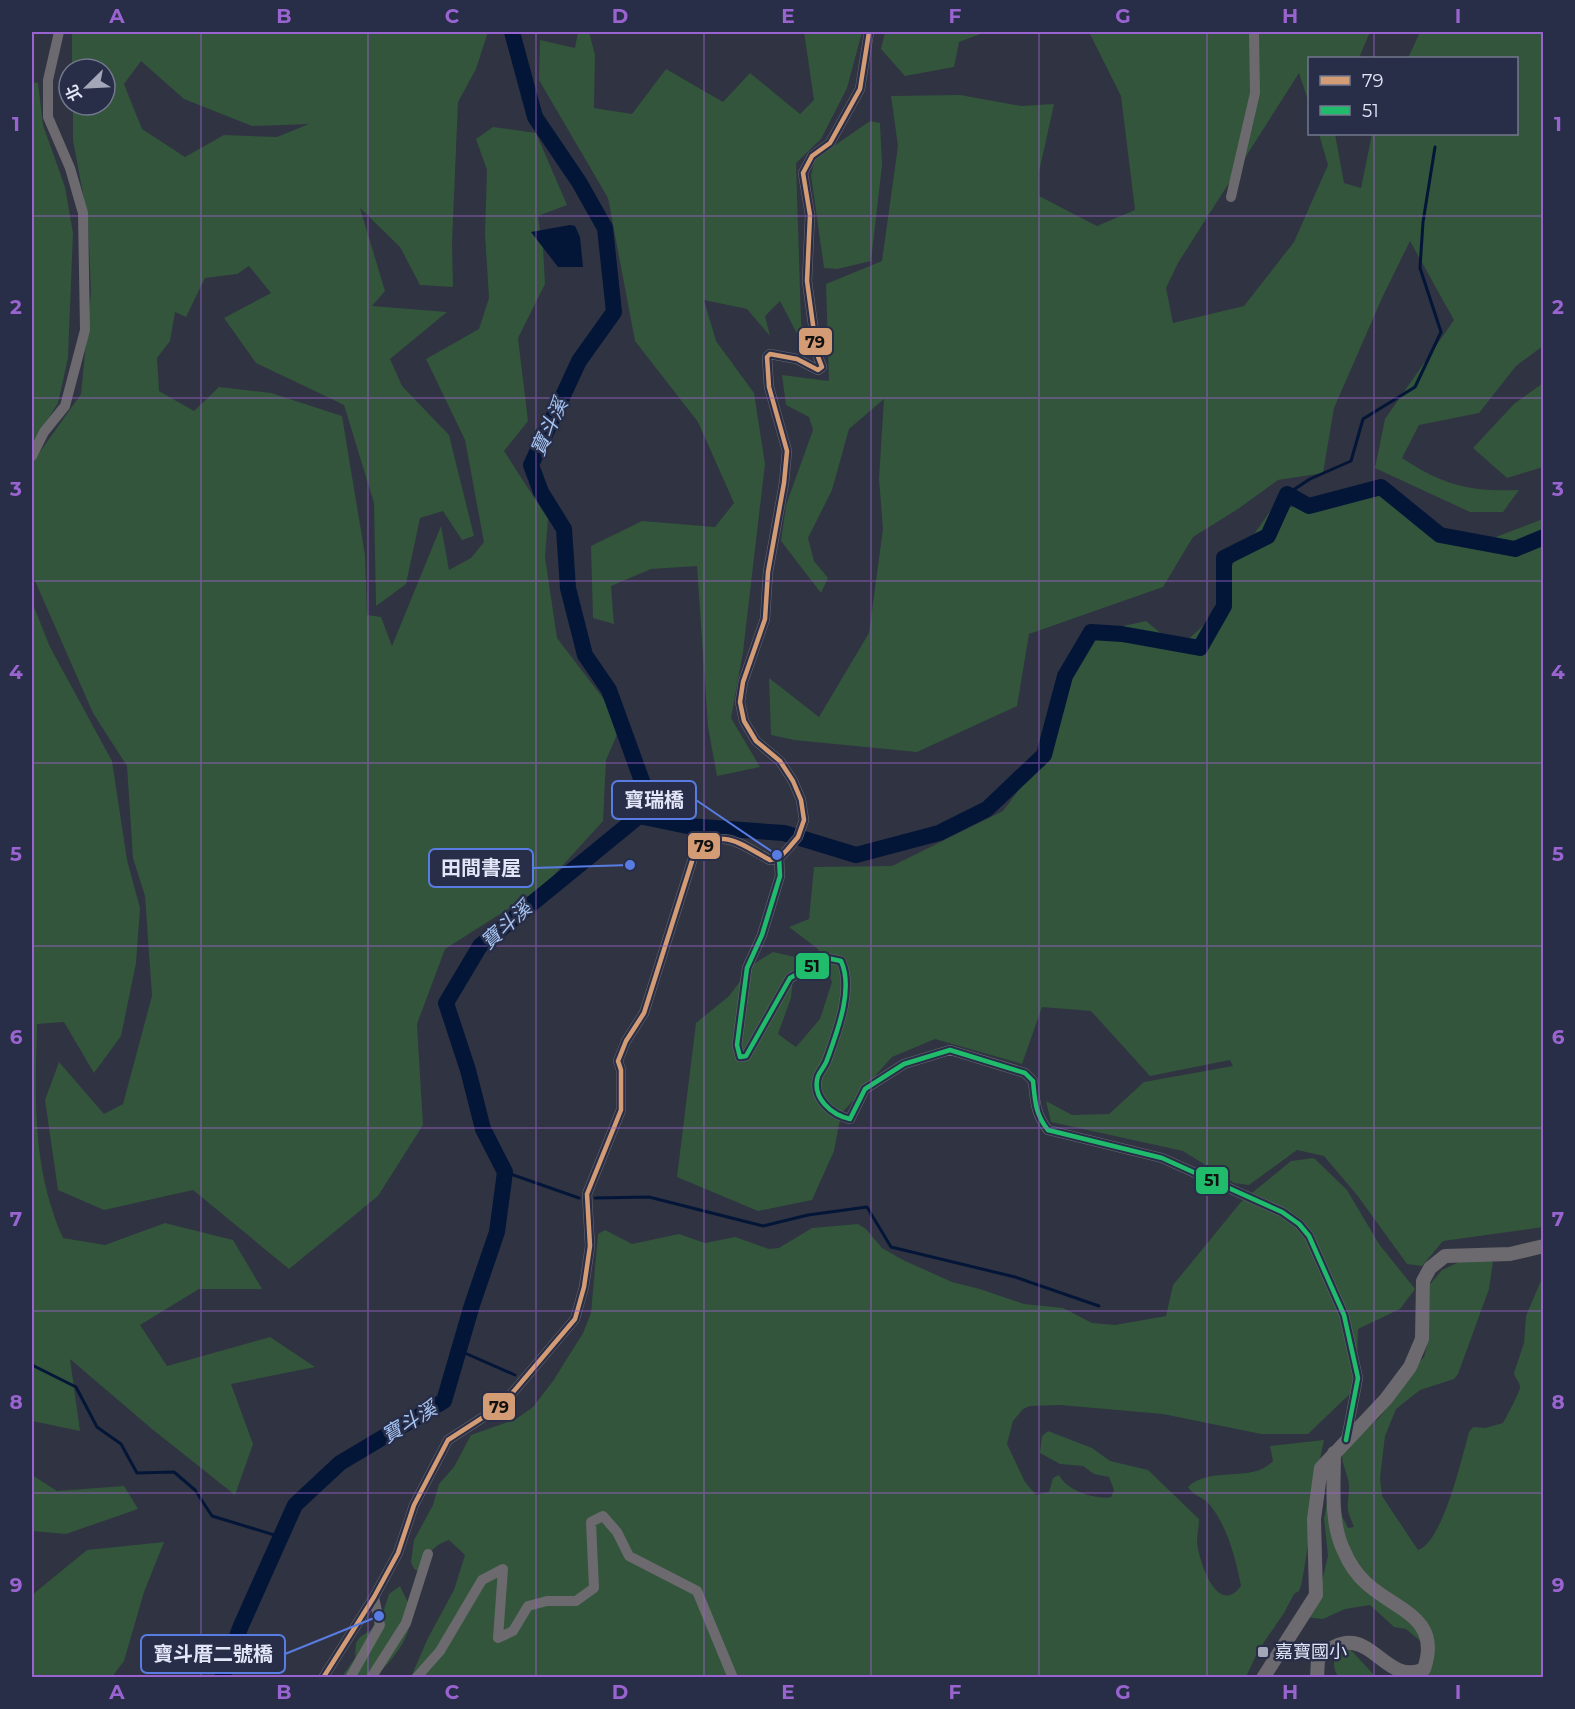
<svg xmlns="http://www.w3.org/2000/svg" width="1575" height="1709" font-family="Montserrat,'Noto Sans TC',sans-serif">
  <rect width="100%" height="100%" fill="#303341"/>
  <path fill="#32553c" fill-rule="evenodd" d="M 72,32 L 488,32 L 476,69 L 458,102 L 452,243 L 453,287 L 420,285 L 400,247 L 360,208 L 385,291 L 372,306 L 447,312 L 390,359 L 402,386 L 449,435 L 474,536 L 462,540 L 443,511 L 420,518 L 406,584 L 376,606 L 374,503 L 344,405 L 256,363 L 224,318 L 271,293 L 249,266 L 237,274 L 205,278 L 186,317 L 175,312 L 170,341 L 157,358 L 159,391 L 194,411 L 219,387 L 271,393 L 342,416 L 365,555 L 367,615 L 381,617 L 392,646 L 441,526 L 449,570 L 471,558 L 484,542 L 465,440 L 426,359 L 479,329 L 489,298 L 485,234 L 487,170 L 476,139 L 493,127 L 536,133 L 567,205 L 538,216 L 540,231 L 532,232 L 543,247 L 545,284 L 518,338 L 528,421 L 504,451 L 548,519 L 545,557 L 557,638 L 622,723 L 606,760 L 603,821 L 544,886 L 445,949 L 417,1024 L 423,1125 L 378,1196 L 289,1269 L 193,1190 L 104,1210 L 58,1190 L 45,1100 L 59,1062 L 104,1114 L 123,1104 L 152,996 L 145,896 L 133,858 L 127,766 L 93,713 L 32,574 L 32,463 L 81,394 L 91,292 L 88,221 L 73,140 L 73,105 L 105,105 L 105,69 L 72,69 ZM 141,61 L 184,99 L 252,126 L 309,124 L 277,137 L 224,135 L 185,157 L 142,129 L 124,84 Z
    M 578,32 L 589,32 L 595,55 L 594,108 L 632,114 L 666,69 L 723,102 L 750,73 L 800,114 L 814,100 L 804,32 L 862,32 L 847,88 L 821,139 L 796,163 L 801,321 L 804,347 L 780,301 L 765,316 L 770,336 L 747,309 L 704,300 L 716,341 L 754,393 L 765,464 L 743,652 L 731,718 L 760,767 L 717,776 L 708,727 L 697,566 L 651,569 L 611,586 L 614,624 L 593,618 L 591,546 L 642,521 L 715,527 L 734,503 L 698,422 L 635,341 L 608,198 L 539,80 L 540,40 L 575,48 Z
    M 885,32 L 986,32 L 959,42 L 954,67 L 905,76 L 881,49 Z
    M 1089,32 L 1370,32 L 1359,58 L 1310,58 L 1309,103 L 1299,73 L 1178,263 L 1166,288 L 1173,323 L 1244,306 L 1294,242 L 1328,165 L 1319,134 L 1335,134 L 1344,183 L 1361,188 L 1372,134 L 1516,134 L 1516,58 L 1408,58 L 1420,32 L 1543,32 L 1543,346 L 1516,366 L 1479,413 L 1419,425 L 1402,458 C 1442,485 1471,492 1519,490 L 1503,512 L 1470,512 L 1375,468 L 1385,419 L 1454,320 L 1410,241 L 1382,298 L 1334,408 L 1323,473 L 1278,480 L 1238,509 L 1193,537 L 1163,587 L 1029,634 L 1017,706 L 917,752 L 794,740 L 771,735 L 769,678 L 819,717 L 869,633 L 883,529 L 879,479 L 884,399 L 849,429 L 832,490 L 808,538 L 814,561 L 828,578 L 821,593 L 781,541 L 786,505 L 813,430 L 809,417 L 786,405 L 782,375 L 829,381 L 826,284 L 882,261 L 898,146 L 891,96 L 960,95 L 1021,106 L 1054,104 L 1039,172 L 1039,196 L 1097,226 L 1135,210 L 1121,96 Z
    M 32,82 L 38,83 L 43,125 L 65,187 L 73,233 L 68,358 L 58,403 L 32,445 Z
    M 870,121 L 880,123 L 882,165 L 871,261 L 837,269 L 824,268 L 811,175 L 815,159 Z
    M 1543,383 L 1543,467 L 1507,478 L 1473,448 L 1514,404 Z
    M 1365,486 L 1467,548 L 1543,519 L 1543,1227 L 1443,1241 L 1422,1266 L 1407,1264 L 1357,1195 L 1324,1156 L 1297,1150 L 1249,1185 L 1234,1183 L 1183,1151 L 1051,1122 L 1046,1101 L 1072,1115 L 1109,1114 L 1144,1082 L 1233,1066 L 1230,1060 L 1150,1076 L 1091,1011 L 1042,1007 L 1022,1064 L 935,1039 L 892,1057 L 841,1114 L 834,1151 L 812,1200 L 758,1211 L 677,1177 L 696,1023 L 729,996 L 752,965 L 773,952 L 795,957 L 791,998 L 778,1034 L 796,1047 L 820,1019 L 832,982 L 818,949 L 789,927 L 809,919 L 814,867 L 892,866 L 1003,811 L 1042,759 L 1061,696 L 1087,634 L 1146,621 L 1179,648 L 1208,621 L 1233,564 L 1271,510 L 1308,505 Z
    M 32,602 L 50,647 L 112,761 L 127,860 L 140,908 L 136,963 L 121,1036 L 94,1073 L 64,1022 L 37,1024 C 35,1099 32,1168 63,1238 L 105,1245 L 165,1223 L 233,1240 L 262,1289 L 199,1289 L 140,1325 L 167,1366 L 270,1337 L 315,1367 L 231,1384 L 253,1444 L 235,1495 L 152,1429 L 70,1359 L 80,1431 L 32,1421 Z
    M 1314,1158 L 1347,1190 L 1379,1244 L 1415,1289 L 1400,1309 L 1358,1329 L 1356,1388 L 1308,1434 L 1261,1434 L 1163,1414 L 1060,1405 L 1030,1406 L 1023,1409 L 1013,1421 L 1007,1444 L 1025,1482 L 1036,1495 L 1049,1492 L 1053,1478 L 1059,1475 C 1066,1490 1095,1500 1111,1497 L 1114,1490 L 1109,1477 L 1094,1474 L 1083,1466 L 1060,1464 L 1040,1453 L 1042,1436 L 1048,1431 L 1092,1448 L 1110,1461 L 1148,1470 L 1199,1519 C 1199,1526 1197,1535 1197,1543 C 1199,1560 1217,1618 1241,1586 C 1236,1559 1227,1525 1209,1504 C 1202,1496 1193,1496 1188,1487 C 1211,1465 1252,1484 1273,1461 L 1270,1446 L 1324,1440 C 1313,1488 1311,1538 1301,1586 L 1299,1591 L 1294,1594 L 1284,1613 L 1258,1651 L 1246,1677 L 411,1677 L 428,1638 L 454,1590 L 465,1555 L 449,1540 C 431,1546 427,1556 421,1573 L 414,1569 L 411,1562 L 414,1540 L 433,1505 L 439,1484 L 454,1467 L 471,1435 L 516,1419 L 533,1407 L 553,1381 L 583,1333 L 591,1313 L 598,1234 L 605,1230 L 632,1244 L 679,1234 L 705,1243 L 735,1237 L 769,1249 L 779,1248 L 812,1228 L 858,1224 L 866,1229 L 882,1248 L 903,1260 L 952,1282 L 980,1289 L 1024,1304 L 1063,1308 L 1092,1323 L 1115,1325 L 1166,1316 L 1173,1285 L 1241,1202 L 1291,1161 Z
    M 1488,1259 L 1493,1262 L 1489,1289 L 1458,1374 L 1454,1379 L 1420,1390 L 1396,1409 L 1385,1436 L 1380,1478 L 1382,1496 L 1418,1550 C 1443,1542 1462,1457 1469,1432 L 1473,1427 L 1485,1428 L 1503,1423 C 1506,1418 1521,1390 1520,1387 C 1520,1382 1515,1379 1514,1373 L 1524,1343 L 1526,1316 L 1543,1276 L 1543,1677 L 1424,1677 L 1427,1674 L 1431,1650 L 1406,1629 L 1394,1627 L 1370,1605 L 1345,1609 L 1323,1619 L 1304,1617 L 1322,1581 L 1328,1556 L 1324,1519 L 1329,1490 L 1348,1528 L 1354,1527 C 1344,1504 1349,1507 1349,1485 C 1348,1474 1341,1464 1342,1452 L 1379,1418 L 1399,1393 L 1407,1375 L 1424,1357 L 1427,1345 L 1430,1284 L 1442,1270 L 1459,1262 Z
    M 32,1475 L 57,1491 L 124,1486 L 138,1509 L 66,1534 L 32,1531 Z
    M 164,1542 L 144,1592 L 124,1661 L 112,1677 L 32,1677 L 32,1595 L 87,1550 Z
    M 400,1586 C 403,1593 408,1601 410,1608 C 415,1636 392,1659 376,1677 L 341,1678 L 355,1658 L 356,1643 L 360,1637 L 379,1625 L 389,1594 Z
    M 1345,1648 L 1351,1650 L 1376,1677 L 1338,1677 C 1331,1664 1333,1656 1345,1648 Z"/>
  <path fill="#041638" d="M 570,225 L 575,226 L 580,237 L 583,267 L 558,267 L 531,232 Z"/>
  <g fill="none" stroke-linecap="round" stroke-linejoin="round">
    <path stroke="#041638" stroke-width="3" d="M 1287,494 L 1310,479 L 1351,461 L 1363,419 L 1415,387 L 1441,332 L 1420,268 L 1423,222 L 1435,147
      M 505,1172 L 579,1198
      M 595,1198 L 649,1197 L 763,1226 L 808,1215 L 867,1207 L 891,1247 L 1015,1277 L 1099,1306
      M 458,1350 L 515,1375
      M 32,1365 L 76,1387 L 97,1427 L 121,1444 L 137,1473 L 174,1472 L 195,1490 L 212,1516 L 281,1537"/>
    <path stroke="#041638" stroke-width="16" d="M 639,816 L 687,826 L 784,833 L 856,855 L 939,833 L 987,809 L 1044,755 L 1065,676 L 1091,632 L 1122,634 L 1200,648 L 1224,606 L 1224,558 L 1268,536 L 1287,494 L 1309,506 L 1381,487 L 1440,535 L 1515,549 L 1544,537
      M 222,1678 L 240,1628 L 295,1505 L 340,1463 L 444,1401 L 472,1305 L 497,1232 L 505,1172 L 483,1129 L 468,1070 L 446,1003 L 480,946 L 639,816 L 650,803 L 609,690 L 585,655 L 568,588 L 564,529 L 541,492 L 531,465 L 579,361 L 614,312 L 605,228 L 579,182 L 535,117 L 512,32"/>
    <path stroke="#6c6a6f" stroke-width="10" d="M 1231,197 L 1255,93 L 1254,32
      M 32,456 L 44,432 L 65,406 L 85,330 L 83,213 L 70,168 L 48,117 L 48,80 L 59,32
      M 779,858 L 780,876 L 762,935 L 747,968 L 737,1045 L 740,1057 L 746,1056 L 790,978 L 827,958 L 841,961 C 854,989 837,1032 827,1060 C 825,1066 820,1071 818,1076 C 811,1098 832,1115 850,1119 L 865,1089 L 904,1064 L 950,1050 L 1025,1073 L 1033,1081 C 1035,1100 1035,1114 1048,1130 L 1162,1158 L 1282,1212 L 1299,1224 L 1309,1236 L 1344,1315 L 1358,1378 L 1346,1440
      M 323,1678 L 374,1597 L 398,1553 L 414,1505 L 448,1440 L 502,1405 L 575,1319 L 584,1287 L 590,1246 L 587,1194 L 621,1110 L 621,1070 L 618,1061 L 626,1041 L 644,1013 L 693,858 C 717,823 740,844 770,860 L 779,858 L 787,850 L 798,837 L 804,820 L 801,800 L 793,781 L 780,761 L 756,741 L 744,721 L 740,702 L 743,682 L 765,619 L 768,572 L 784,483 L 787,451 L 769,387 L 767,357 L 770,354 L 797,359 L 818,370 L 822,367 L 817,354 L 807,281 L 810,215 L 803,173 L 812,156 L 830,143 L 860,89 L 869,32
      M 350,1678 L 380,1625 L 374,1597
      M 371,1678 L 406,1623 L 428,1554
      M 416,1678 L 440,1651 L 482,1580 L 503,1569 L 498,1638 L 513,1631 L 528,1606 L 547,1601 L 576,1601 L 594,1588 L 591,1522 L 603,1516 L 617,1532 L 629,1556 L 697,1591 L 733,1678"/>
    <path stroke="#6c6a6f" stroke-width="14" d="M 1263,1678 L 1316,1595 L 1314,1519 L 1321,1468 L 1386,1399 L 1410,1367 L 1422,1339 L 1423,1281 L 1430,1268 L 1445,1256 L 1510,1254 L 1544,1246
      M 1317,1678 L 1318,1659 C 1368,1610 1381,1689 1424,1669 C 1442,1617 1395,1610 1366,1583 C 1356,1574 1348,1561 1343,1549 C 1330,1521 1334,1483 1334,1453"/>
    <g stroke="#292e48" stroke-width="9">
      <path id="bus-1" d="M 323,1678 L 374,1597 L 398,1553 L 414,1505 L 448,1440 L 502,1405 L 575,1319 L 584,1287 L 590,1246 L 587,1194 L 621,1110 L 621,1070 L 618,1061 L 626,1041 L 644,1013 L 693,858 C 717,823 740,844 770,860 L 779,858 L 787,850 L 798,837 L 804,820 L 801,800 L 793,781 L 780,761 L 756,741 L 744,721 L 740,702 L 743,682 L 765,619 L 768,572 L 784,483 L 787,451 L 769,387 L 767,357 L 770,354 L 797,359 L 818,370 L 822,367 L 817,354 L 807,281 L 810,215 L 803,173 L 812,156 L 830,143 L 860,89 L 869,32"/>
    </g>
    <g stroke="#292e48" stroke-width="9">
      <path id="bus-2" d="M 779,858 L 780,876 L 762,935 L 747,968 L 737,1045 L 740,1057 L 746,1056 L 790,978 L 827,958 L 841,961 C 854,989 837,1032 827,1060 C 825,1066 820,1071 818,1076 C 811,1098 832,1115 850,1119 L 865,1089 L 904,1064 L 950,1050 L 1025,1073 L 1033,1081 C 1035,1100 1035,1114 1048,1130 L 1162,1158 L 1282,1212 L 1299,1224 L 1309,1236 L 1344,1315 L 1358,1378 L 1346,1440"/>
    </g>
    <use href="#bus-1" stroke="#d39c74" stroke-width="4.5"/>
    <use href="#bus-2" stroke="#20bc6c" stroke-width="4.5"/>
  </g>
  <path fill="none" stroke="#9a64d0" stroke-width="1.5" stroke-opacity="0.55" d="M 201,32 L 201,1678M 368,32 L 368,1678M 536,32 L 536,1678M 704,32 L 704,1678M 871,32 L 871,1678M 1039,32 L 1039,1678M 1207,32 L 1207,1678M 1374,32 L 1374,58M 1374,134 L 1374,1678M 32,216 L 1544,216M 32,398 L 1544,398M 32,581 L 1544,581M 32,763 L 1544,763M 32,946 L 1544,946M 32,1128 L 1544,1128M 32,1311 L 1544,1311M 32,1493 L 1544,1493"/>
  <rect fill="#a4a7b8" stroke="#292e48" stroke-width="2" x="1257" y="1646" width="12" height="12" rx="3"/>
  <g text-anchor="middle" stroke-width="5" stroke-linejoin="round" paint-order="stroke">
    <g font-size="18" fill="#e2e6f8" stroke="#292e48" text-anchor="start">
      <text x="1275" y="1658">嘉寶國小</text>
    </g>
    <g font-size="20" font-style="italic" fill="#a5c4f2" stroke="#292e48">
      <text transform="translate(549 427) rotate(-65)" y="7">寶斗溪</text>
      <text transform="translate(506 925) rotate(-42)" y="7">寶斗溪</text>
      <text transform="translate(409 1422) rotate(-31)" y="7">寶斗溪</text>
    </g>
  </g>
  <path fill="none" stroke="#587ce2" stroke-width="2" d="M777 855L696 800M630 865L533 868M379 1616L285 1654"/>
  <g fill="#587ce2" stroke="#292e48" stroke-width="2">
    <circle cx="777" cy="855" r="6"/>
    <circle cx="630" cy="865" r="6"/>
    <circle cx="379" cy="1616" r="6"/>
  </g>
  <g fill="#292e48" stroke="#587ce2" stroke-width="2">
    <rect x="612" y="781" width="84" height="38" rx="6"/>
    <rect x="429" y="849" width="104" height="38" rx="6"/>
    <rect x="141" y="1635" width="144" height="38" rx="6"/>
  </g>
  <g font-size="20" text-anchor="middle" font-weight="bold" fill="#e2e6f8">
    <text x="654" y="807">寶瑞橋</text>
    <text x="481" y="875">田間書屋</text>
    <text x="213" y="1661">寶斗厝二號橋</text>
  </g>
  <g stroke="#292e48" stroke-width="2">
    <rect x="798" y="327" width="35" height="29" rx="6" fill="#d39c74"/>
    <rect x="687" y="832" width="34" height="28" rx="6" fill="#d39c74"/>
    <rect x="795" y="952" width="35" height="28" rx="6" fill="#20bc6c"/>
    <rect x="1195" y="1166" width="34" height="29" rx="6" fill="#20bc6c"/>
    <rect x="482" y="1392" width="34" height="29" rx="6" fill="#d39c74"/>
  </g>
  <g font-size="16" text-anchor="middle" font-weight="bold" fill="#111">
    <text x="815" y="348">79</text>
    <text x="704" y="852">79</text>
    <text x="812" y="972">51</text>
    <text x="1212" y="1186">51</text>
    <text x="499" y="1413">79</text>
  </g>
  <rect width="1575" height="1709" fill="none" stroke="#292e48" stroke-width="66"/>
  <rect x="1308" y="57" width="210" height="78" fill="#292e48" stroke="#73788e" stroke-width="1.5"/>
  <rect x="1320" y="76" width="30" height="9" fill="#d39c74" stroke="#73788e" stroke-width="1.5"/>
  <text x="1362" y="87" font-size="18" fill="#e2e6f8">79</text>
  <rect x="1320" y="106" width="30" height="9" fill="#20bc6c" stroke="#73788e" stroke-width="1.5"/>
  <text x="1362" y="117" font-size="18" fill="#e2e6f8">51</text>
  <g transform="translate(87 87) rotate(246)"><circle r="28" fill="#292e48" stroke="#73788e" stroke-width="1.5"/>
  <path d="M0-4.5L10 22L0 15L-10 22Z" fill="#a4a7b8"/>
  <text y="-9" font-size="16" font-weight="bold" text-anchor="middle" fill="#e2e6f8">北</text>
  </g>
  <rect x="33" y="33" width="1509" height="1643" fill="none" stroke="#9a64d0" stroke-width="2"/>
  <g font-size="20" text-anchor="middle" font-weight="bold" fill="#9a64d0">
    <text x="117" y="23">A</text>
    <text x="284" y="23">B</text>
    <text x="452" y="23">C</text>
    <text x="620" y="23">D</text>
    <text x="788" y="23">E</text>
    <text x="955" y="23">F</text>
    <text x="1123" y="23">G</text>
    <text x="1290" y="23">H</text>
    <text x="1458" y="23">I</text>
    <text x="16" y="131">1</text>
    <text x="1558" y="131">1</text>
    <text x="16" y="314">2</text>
    <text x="1558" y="314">2</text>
    <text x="16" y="496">3</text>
    <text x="1558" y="496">3</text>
    <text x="16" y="679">4</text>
    <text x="1558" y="679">4</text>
    <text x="16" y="861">5</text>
    <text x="1558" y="861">5</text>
    <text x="16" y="1044">6</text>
    <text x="1558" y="1044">6</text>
    <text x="16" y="1226">7</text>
    <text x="1558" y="1226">7</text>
    <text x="16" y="1409">8</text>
    <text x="1558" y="1409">8</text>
    <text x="16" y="1592">9</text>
    <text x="1558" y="1592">9</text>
    <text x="117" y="1699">A</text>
    <text x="284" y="1699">B</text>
    <text x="452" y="1699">C</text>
    <text x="620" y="1699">D</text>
    <text x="788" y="1699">E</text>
    <text x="955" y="1699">F</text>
    <text x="1123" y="1699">G</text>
    <text x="1290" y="1699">H</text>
    <text x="1458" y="1699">I</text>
  </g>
</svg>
